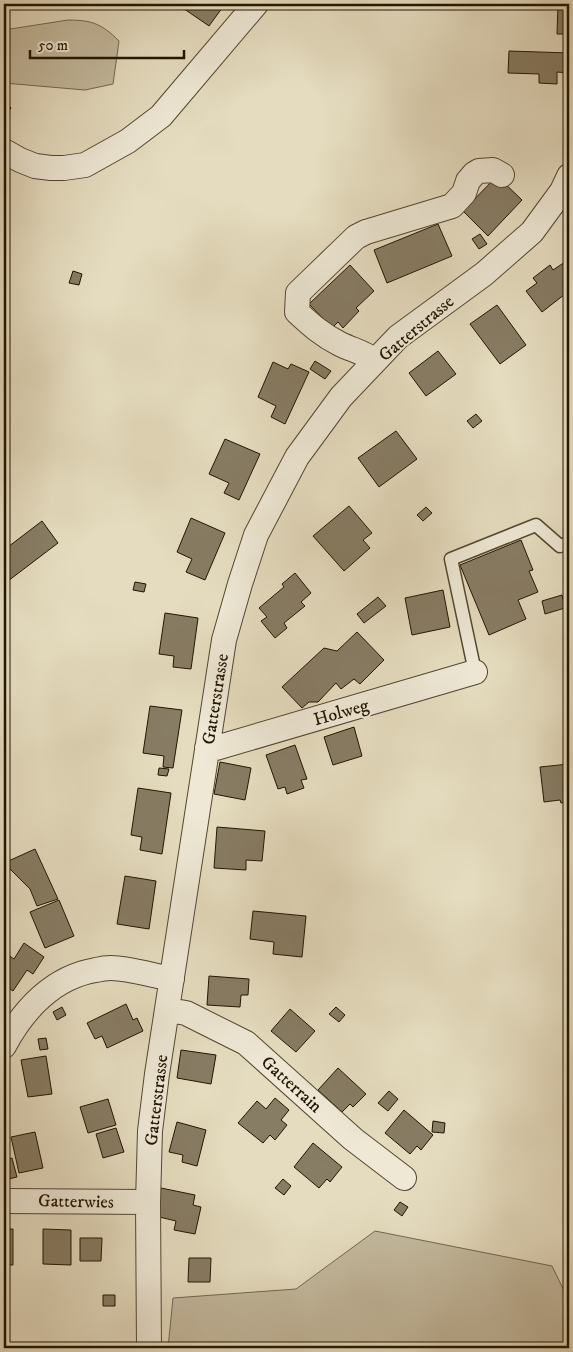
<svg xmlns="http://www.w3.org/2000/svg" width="573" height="1352" font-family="'IM FELL DW Pica',serif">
  <rect width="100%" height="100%" fill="#e5dcbf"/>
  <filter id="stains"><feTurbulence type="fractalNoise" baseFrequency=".004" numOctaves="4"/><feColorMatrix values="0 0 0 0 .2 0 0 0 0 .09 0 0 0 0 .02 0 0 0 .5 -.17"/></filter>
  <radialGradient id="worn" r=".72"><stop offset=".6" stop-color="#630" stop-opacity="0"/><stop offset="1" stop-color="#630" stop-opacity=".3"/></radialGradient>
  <path fill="#c4ba9f" stroke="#736750" d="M 68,20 C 92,20 102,24 119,41 L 113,84 L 85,90 L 4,83 L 4,30 Z
    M 375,1231 L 552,1266 L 569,1301 L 569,1348 L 168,1348 L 173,1298 L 296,1289 Z"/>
  <path fill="#877c64" stroke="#221401" d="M 177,4 L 225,4 L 209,26 Z
    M 558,4 L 569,4 L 569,34 L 557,34 Z
    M 509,51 L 569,53 L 569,73 L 557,72 L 557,84 L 539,83 L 539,74 L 508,73 Z
    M 4,102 L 11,108 L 4,117 Z
    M 497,176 L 522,200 L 488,236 L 463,211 Z
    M 438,224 L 452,256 L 387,283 L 374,250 Z
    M 480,234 L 487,244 L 479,249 L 472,239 Z
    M 565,262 L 569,268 L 569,291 L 542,312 L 526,291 L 537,283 L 533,278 L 550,265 L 553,270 Z
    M 350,265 L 374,291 L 356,308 L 359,311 L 343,328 L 338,322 L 332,328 L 309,304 Z
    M 73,271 L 82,274 L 79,285 L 69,283 Z
    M 497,305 L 526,345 L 500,364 L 470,324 Z
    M 438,351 L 456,374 L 426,396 L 409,373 Z
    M 315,361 L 331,371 L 325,379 L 310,369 Z
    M 273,362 L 288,369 L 291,364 L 309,372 L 285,424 L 271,417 L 276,406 L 258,397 Z
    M 476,414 L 482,421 L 473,428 L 467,421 Z
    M 396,431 L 417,459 L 379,487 L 358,458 Z
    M 225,439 L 260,454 L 239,500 L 224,493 L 229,483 L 209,474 Z
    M 349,506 L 372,533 L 363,540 L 370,548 L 344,571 L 313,536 Z
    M 426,507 L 432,513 L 423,521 L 417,515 Z
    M 191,518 L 225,533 L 205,580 L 186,572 L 192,559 L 177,552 Z
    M 42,521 L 58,543 L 4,584 L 4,550 Z
    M 521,540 L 533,570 L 529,571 L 538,592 L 518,600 L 526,619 L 489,635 L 460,565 Z
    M 295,573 L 311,593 L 301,602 L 305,606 L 284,623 L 287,628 L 275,638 L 261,621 L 267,617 L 259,608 L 284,587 L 282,584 Z
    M 135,582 L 146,584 L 144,592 L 133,590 Z
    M 443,590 L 450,627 L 412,635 L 405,598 Z
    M 562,595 L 565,608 L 545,614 L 542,601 Z
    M 378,597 L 386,606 L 364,623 L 357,614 Z
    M 165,613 L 198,618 L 191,669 L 173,667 L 174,656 L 159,654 Z
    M 357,632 L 384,660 L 360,684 L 354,679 L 341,689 L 336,683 L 318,702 L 309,702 L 302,708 L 282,687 L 324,648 L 337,651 Z
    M 150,706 L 182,710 L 173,768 L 163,767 L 164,756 L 143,753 Z
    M 354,727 L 362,756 L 333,765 L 324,737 Z
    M 295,745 L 307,779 L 301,780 L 304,788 L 287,794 L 285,787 L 278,789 L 266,755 Z
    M 220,762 L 251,768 L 245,800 L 214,794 Z
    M 569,764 L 569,802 L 561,803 L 560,800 L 544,802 L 540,767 Z
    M 159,768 L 169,769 L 167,776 L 158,775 Z
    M 138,788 L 171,793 L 162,854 L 140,850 L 142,837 L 131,835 Z
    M 217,827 L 265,831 L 262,861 L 246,860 L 246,870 L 214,868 Z
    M 35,849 L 58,899 L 37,906 L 30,889 L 4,863 Z
    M 125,876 L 156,881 L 149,929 L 117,924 Z
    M 59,900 L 74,936 L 45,948 L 30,912 Z
    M 253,911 L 306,916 L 302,957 L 273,954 L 274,942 L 250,939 Z
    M 24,943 L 44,957 L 33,974 L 27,970 L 13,991 L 4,985 L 4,952 L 14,959 Z
    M 209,976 L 249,979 L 248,995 L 241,995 L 240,1007 L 207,1005 Z
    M 126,1004 L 133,1020 L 137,1018 L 143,1031 L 107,1048 L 102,1036 L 95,1039 L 87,1023 Z
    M 62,1007 L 66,1015 L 57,1020 L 53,1012 Z
    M 336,1007 L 345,1015 L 339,1022 L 329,1014 Z
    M 290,1009 L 315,1031 L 296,1052 L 271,1031 Z
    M 46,1038 L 48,1049 L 40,1050 L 38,1039 Z
    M 181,1050 L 216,1055 L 211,1084 L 177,1078 Z
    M 46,1056 L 52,1094 L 28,1097 L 21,1060 Z
    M 338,1068 L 366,1094 L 353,1107 L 350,1104 L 342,1112 L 318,1090 Z
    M 389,1091 L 398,1099 L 388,1111 L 378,1103 Z
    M 275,1098 L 289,1110 L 281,1120 L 287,1125 L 275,1140 L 270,1135 L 263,1143 L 238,1123 L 257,1101 L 266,1109 Z
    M 108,1099 L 116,1125 L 88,1133 L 80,1107 Z
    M 404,1110 L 433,1135 L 421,1150 L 417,1146 L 410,1154 L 385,1133 Z
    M 433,1121 L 445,1123 L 444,1133 L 432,1132 Z
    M 177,1122 L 206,1130 L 197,1166 L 182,1162 L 183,1155 L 169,1152 Z
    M 116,1128 L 124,1152 L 103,1158 L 96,1134 Z
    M 35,1132 L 43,1168 L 19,1173 L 11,1137 Z
    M 313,1143 L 342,1167 L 330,1182 L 327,1179 L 319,1188 L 294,1167 Z
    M 12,1158 L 17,1177 L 4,1180 L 4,1160 Z
    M 283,1179 L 291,1186 L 284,1195 L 275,1188 Z
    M 161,1188 L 195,1195 L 193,1205 L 201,1207 L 195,1234 L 174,1230 L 176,1221 L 155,1216 Z
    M 400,1202 L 408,1207 L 402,1216 L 394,1210 Z
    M 4,1229 L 13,1229 L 13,1265 L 4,1265 Z
    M 43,1229 L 71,1230 L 71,1265 L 43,1264 Z
    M 80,1238 L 102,1238 L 101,1261 L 80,1261 Z
    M 189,1258 L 211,1258 L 210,1282 L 188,1282 Z
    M 103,1295 L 115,1295 L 115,1306 L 103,1306 Z"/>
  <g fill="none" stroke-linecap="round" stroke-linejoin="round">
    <g stroke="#534630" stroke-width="15">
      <path id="lane" d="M 475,672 L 451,559 L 536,525 L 560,546 L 569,543"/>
    </g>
    <g stroke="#534630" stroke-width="26">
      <path id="street" d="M 4,151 L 20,160 L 35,166 L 51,168 L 64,168 L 85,165 L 128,141 L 161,116 L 256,4
        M 375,361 C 364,352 352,350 340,344 C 322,335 311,325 297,312 L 298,293 L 356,237 L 366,232 L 452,206 L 464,193 L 468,181 L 474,174 L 479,171 L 493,170 L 502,175
        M 207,748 L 216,748 L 475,672
        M 168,1010 L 186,1013 L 246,1043 L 353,1139 L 404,1178
        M 4,1046 C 23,1010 53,977 96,970 C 100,969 106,968 111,968 C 129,968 154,976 172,979
        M 4,1201 L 148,1202
        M 149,1348 L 148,1202 L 150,1131 L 157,1074 L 224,640 L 240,584 L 256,535 L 297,457 L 341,397 L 398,337 L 484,274 L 532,232 L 562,191 L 569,176"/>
    </g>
    <use href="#lane" stroke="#eee8d5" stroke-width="12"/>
    <use href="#street" stroke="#eee8d5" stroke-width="24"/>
  </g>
  <g text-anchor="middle" stroke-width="4" stroke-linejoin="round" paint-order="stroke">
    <g font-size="18" fill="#221401" stroke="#eee8d5">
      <text transform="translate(416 328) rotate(-40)" y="6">Gatterstrasse</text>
      <text transform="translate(215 699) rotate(-81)" y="6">Gatterstrasse</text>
      <text transform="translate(341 712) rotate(-16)" y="6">Holweg</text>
      <text transform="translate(292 1084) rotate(42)" y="6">Gatterrain</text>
      <text transform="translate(156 1100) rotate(-83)" y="6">Gatterstrasse</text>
      <text transform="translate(76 1201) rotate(1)" y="6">Gatterwies</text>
    </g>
  </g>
  <rect width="573" height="1352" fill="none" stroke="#e5dcbf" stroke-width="20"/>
  <rect x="5" y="5" width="563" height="1342" fill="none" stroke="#221401" stroke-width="2.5"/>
  <rect x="10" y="10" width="553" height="1332" fill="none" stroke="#221401"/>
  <path d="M30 50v8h154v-8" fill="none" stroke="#221401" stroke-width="2.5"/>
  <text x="38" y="50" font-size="15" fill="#221401" stroke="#eee8d5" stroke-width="4" paint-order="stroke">50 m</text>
  <rect width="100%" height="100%" filter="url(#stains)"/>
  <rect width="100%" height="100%" fill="url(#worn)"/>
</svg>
